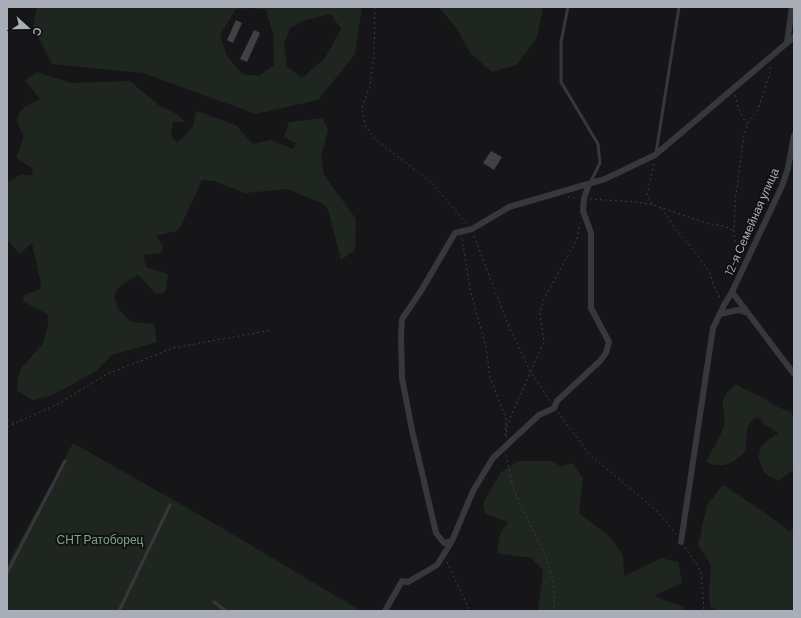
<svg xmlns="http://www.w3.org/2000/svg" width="801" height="618" font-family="Barlow,sans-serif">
  <rect width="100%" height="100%" fill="#161618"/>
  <path fill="#1e261f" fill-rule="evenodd" d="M 37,7 L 362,7 L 355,54 L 318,100 L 256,114 L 143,73 L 52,64 L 33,27 ZM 251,8 L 266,10 L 273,34 L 274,65 L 259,76 L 242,74 L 227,56 L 220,35 L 236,9 ZM 331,14 L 341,29 L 325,58 L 302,78 L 287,67 L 284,45 L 290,28 L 305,20 Z
    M 439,7 L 543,7 L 537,37 L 517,65 L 492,72 L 471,54 L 456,28 Z
    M 37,72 L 71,83 L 130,81 L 161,107 L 175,113 L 185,122 L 173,122 L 171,135 L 177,143 L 193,127 L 196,111 L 236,125 L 253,144 L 271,140 L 293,149 L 296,143 L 284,137 L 289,122 L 323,118 L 328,130 L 321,156 L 324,175 L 356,219 L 355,250 L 341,260 L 328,209 L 323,204 L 288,189 L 245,193 L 214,181 L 202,180 L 181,226 L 176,231 L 157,236 L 163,247 L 161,253 L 143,255 L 146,267 L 168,274 L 166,290 L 162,294 L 155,293 L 138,275 L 120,286 L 114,296 L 118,309 L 131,322 L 154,324 L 157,342 L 112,355 L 96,371 L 51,396 L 32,400 L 17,390 L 18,378 L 22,367 L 43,344 L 49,320 L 47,314 L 23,301 L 24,295 L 39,290 L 41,284 L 32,243 L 20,254 L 7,240 L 7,182 L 20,175 L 32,175 L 33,169 L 16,158 L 24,136 C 10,115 20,108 40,99 L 25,81 Z
    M 736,384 C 745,390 755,393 765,399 C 776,406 777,408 791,411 L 794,419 L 794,469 L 778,481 L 765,474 L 758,458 L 762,445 L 778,433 L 763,423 L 758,417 C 743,422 748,438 745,451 C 733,464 724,469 706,462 C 711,451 718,441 722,431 C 731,410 711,404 736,384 Z
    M 73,443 L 217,525 L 361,611 L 7,611 L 7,565 Z
    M 519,461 L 552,461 L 560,466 L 573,463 L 583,479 L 579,513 L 610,537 L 623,555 L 624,576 L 661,558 L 678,562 L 682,583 L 654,596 L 683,607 L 684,611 L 538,611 L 543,570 L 531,558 L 497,553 L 500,534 L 508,522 L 485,514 L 483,503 L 501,472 Z
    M 723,485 L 762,511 L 789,531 L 794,528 L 794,611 L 719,611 L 710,607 L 709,590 L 711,565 L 698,545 L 707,505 Z"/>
  <path fill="#404145" d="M 236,20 L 242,23 L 233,43 L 227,40 Z
    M 254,30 L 260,33 L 247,62 L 240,59 Z
    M 491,151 L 502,157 L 494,170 L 483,163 Z"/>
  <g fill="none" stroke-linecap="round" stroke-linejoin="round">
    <path stroke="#3d3f44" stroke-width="1" stroke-dasharray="2 3" stroke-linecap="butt" d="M 375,7 L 374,56 L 370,86 L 362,107 L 365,125 L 375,139 L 432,183 L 466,223
      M 735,95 L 738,108 L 747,125
      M 654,164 L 647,195 L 653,205 L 710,224 L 724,226 L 734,231
      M 568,197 L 577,198
      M 590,199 L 636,202 L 653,205
      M 662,208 L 675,228 L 699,257 L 710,274 L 715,289 L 721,299
      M 474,236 L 509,327 L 530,371 L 550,401
      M 462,239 L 471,293 L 486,347 L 490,377 L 506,419 L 505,438
      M 737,267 L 734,231 L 735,202 L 744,135 L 749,121 L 758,110 L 771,69 L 769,67
      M 558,412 L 589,454 L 658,512 L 676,534
      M 7,420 L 14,423
      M 7,427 L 60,403 L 107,374 L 173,348 L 272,330
      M 506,437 L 507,427 L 513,411 L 544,342 L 540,313 L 544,299 L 577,239 L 580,223
      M 506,455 C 509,466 510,478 513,488 C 528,528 561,566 553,611
      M 685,547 L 701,571 L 704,611
      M 447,562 L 470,611"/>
    <path stroke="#37383d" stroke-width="3" d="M 568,7 L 561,42 L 561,82 L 598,144 L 600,163 L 590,183
      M 656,153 L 679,7
      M 7,573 L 65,461
      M 214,602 L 226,611
      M 119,611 L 170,505"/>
    <path stroke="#37383d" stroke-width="6" d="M 787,43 L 792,7
      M 732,292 L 794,374
      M 720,314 L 738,310 L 748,313
      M 452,541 L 444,543 L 436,533 L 412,430 L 402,378 L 401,336 L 402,319 L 421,291 L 455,233 L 472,229 L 509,207 L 605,179 L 655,155 L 794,37
      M 681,542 L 713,328 L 724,305 L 732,292 L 782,186 L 788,168 L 794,135
      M 385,611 L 402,581 L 408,582 L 437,565 L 452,541 L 473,491 L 493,458 L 539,415 L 554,408 L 557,401 L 600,361 L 606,353 L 609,342 L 591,308 L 591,233 L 583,211 L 584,198 L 589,184"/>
  </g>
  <g text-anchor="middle" stroke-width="4" stroke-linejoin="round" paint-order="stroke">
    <g font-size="12" fill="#a8adb8" stroke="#111113">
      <text transform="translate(752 222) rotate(-66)" y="4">12-я Семейная улица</text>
    </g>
    <g font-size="12" fill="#7fa381" stroke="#111113">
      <text x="100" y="544">СНТ Ратоборец</text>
    </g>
  </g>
  <rect width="801" height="618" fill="none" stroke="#a8adb8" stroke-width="16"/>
  <g transform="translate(28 28) rotate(111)" stroke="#111113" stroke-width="3" paint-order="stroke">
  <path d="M0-3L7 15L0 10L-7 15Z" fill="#a8adb8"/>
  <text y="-6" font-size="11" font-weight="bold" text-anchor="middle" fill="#a8adb8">С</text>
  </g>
</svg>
